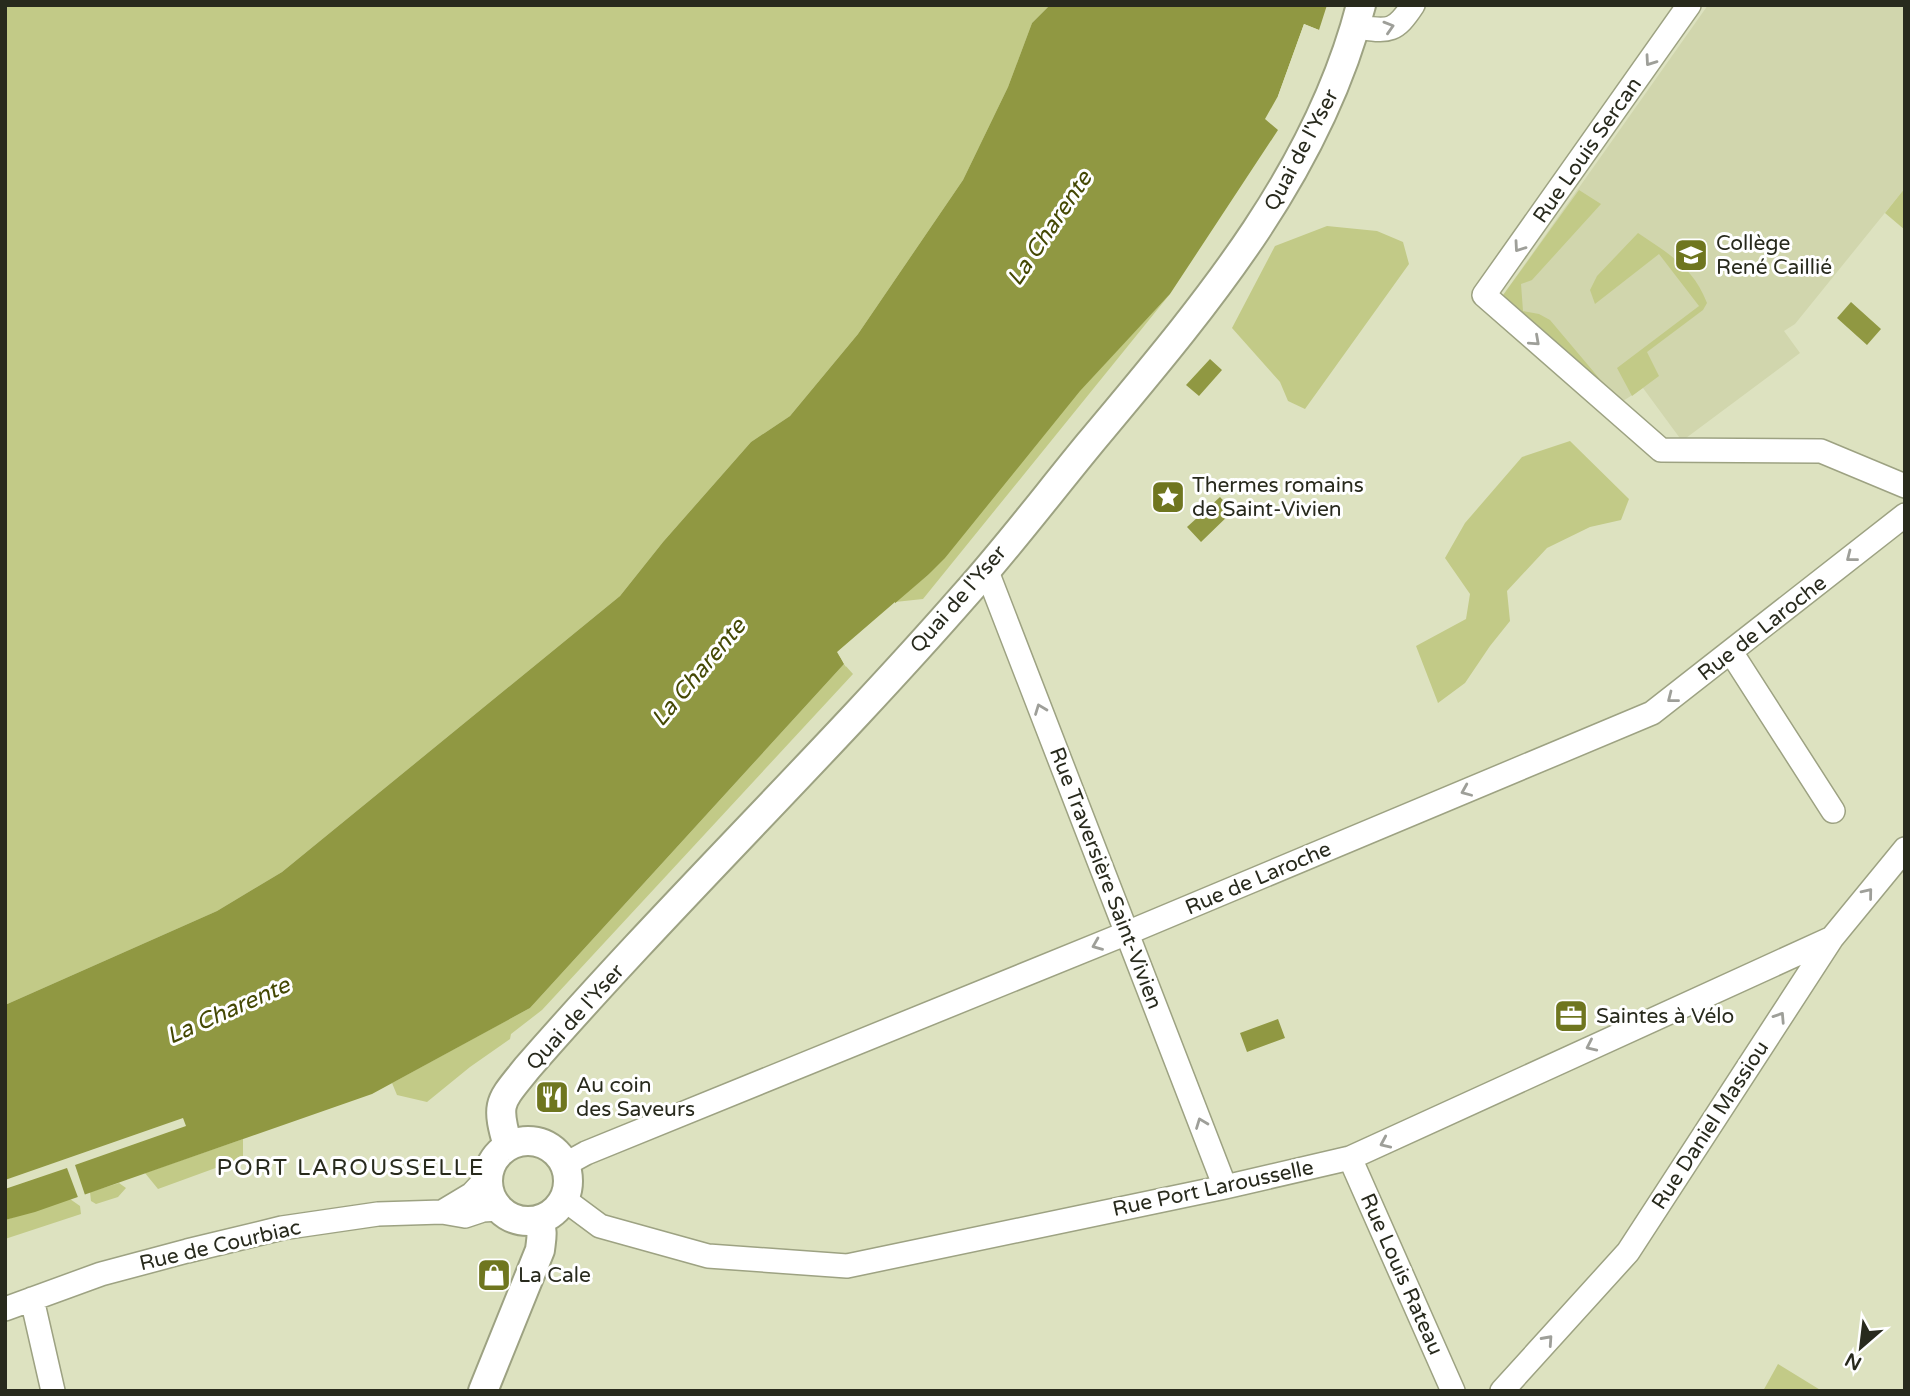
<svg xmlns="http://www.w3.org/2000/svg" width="1910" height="1396" font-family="'Varela Round',sans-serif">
  <rect width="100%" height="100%" fill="#dde2c0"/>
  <path fill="#d1d6ad" d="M 1708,5 L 1905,5 L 1905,188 L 1795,324 L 1784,331 L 1800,353 L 1682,441 L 1643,388 L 1620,403 L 1501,298 Z"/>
  <path fill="#c2ca87" d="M 5,5 L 1050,5 L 1032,23 L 1008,87 L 963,180 L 858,334 L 790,416 L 751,442 L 663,542 L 620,596 L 282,872 L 217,911 L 5,1005 Z
    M 1905,188 L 1905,230 L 1885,213 Z
    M 1579,190 L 1601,204 L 1532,280 L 1521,284 L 1523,311 L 1539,314 L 1550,320 L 1620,403 L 1501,298 Z
    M 1327,226 L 1377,231 L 1403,242 L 1409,264 L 1305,409 L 1288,401 L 1280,382 L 1232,328 L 1275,246 Z
    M 1638,233 C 1669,254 1693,267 1707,303 L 1703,310 L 1647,352 L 1659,376 L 1632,396 L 1617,368 L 1699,306 L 1659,254 L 1595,304 L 1590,290 L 1597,276 Z
    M 1170,294 L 923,599 L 895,602 L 928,575 L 1079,391 Z
    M 1570,441 L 1629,499 L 1621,520 L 1590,527 L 1547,548 L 1507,591 L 1510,621 L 1490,646 L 1465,683 L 1438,703 L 1416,646 L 1466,619 L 1470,594 L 1445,558 L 1465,523 L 1522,457 Z
    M 844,664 L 853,674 L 542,1010 L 511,1034 L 510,1039 L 470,1067 L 427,1102 L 397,1095 L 392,1083 L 530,1008 Z
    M 243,1139 L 243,1158 L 158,1189 L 145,1173 Z
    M 119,1183 L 126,1188 L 118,1197 L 96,1204 L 91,1201 L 90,1192 Z
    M 70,1199 L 80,1206 L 81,1214 L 5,1239 L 5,1220 Z
    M 1778,1364 L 1822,1391 L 1763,1391 Z"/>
  <path fill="#909842" d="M 1050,5 L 1327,5 L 1319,30 L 1304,24 L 1278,96 L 1265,119 L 1278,130 L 1170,294 L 1080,391 L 945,558 L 928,575 L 838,652 L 844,664 L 530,1008 L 372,1094 L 35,1212 L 5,1220 L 5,1005 L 217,911 L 282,872 L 620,596 L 663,542 L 751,442 L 790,416 L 858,334 L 963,180 L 1008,87 L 1032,23 Z
    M 1851,302 L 1881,329 L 1867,345 L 1837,318 Z
    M 1210,359 L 1222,370 L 1199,396 L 1186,385 Z
    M 1220,497 L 1233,511 L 1201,542 L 1187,527 Z
    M 1278,1019 L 1285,1038 L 1247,1052 L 1240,1033 Z"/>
  <path fill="#dde2c0" d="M 1304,24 L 1319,30 L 1318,33 L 1306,29 L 1282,97 L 1278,96 Z
    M 895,602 L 895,606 L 842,653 L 847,663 L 846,667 L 837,652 Z
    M 183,1118 L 186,1126 L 75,1165 L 86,1198 L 79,1200 L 67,1168 L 5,1189 L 5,1180 Z"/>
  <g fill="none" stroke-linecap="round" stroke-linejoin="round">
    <g stroke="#9da282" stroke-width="26">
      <path id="minor" d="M 1689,5 L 1484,295 L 1661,450 L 1821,451 L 1905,486
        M 1356,27 C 1388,31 1394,34 1413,5
        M 986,569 L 1225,1187
        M 1731,652 L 1833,811
        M 1350,1158 L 1453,1391
        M 566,1164 L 586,1153 L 1127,933 L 1652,713 L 1905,515
        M 565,1200 L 600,1226 L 708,1256 L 847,1266 L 1225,1187 L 1350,1158 L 1832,938
        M 442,1212 L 472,1194 L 488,1177
        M 32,1299 L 53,1391
        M 5,1309 L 101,1274 L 187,1251 L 282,1228 L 378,1214 L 442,1212 L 465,1216 L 483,1210 L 498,1209
        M 1502,1391 L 1628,1252 L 1832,938 L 1905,849"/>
    </g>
    <g stroke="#9da282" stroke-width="32">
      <path id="tertiary" d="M488 1181a40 40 0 1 1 80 0a40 40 0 1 1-80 0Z
        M 508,1146 C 495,1102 500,1102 527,1068 C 668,906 823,757 964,596 C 1008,547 1048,494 1090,443 C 1201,310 1317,176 1361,5
        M 483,1391 L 540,1250 C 541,1240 544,1230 538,1221"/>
    </g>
    <use href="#minor" stroke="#fff" stroke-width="23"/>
    <use href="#tertiary" stroke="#fff" stroke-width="28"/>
  </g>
  <defs><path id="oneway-chevron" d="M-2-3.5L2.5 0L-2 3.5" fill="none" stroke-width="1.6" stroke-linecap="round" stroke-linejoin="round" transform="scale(1.75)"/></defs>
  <g stroke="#9e9f99">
    <use href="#oneway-chevron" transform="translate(1389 27) rotate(-17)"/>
    <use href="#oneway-chevron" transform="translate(1650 61) rotate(125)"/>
    <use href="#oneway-chevron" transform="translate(1519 247) rotate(125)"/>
    <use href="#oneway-chevron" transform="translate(1535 341) rotate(42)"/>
    <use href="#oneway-chevron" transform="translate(1851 557) rotate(142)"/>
    <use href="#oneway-chevron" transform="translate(1672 698) rotate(142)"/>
    <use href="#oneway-chevron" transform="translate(1040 709) rotate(-111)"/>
    <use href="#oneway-chevron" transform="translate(1466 791) rotate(157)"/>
    <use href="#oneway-chevron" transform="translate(1868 893) rotate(-51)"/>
    <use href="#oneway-chevron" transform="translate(1097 945) rotate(158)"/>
    <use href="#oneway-chevron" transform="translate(1780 1017) rotate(-57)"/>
    <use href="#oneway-chevron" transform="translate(1591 1046) rotate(155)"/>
    <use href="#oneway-chevron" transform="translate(1201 1123) rotate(-111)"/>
    <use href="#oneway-chevron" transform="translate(1385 1143) rotate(156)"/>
    <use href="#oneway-chevron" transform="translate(1548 1340) rotate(-48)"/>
  </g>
  <defs>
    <g id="school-square" transform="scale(1.75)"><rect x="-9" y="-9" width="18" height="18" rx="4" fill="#6f761f" stroke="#fff"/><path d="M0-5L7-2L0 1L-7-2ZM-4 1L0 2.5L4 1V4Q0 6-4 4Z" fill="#fff"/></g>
    <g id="sight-square" transform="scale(1.75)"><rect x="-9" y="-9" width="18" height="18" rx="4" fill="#6f761f" stroke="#fff"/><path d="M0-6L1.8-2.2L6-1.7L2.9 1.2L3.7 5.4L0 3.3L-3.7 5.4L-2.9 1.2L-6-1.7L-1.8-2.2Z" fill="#fff"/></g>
    <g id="office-square" transform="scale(1.75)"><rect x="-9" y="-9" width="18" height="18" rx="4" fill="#6f761f" stroke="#fff"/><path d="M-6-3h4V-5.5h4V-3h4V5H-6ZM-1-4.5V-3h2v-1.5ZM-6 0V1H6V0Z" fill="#fff"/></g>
    <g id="restaurant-square" transform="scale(1.75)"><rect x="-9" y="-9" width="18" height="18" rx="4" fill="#6f761f" stroke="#fff"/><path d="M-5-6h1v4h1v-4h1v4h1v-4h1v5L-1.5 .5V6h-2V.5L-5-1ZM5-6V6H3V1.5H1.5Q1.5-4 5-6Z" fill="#fff"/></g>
    <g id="shop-square" transform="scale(1.75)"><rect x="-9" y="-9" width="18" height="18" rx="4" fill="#6f761f" stroke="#fff"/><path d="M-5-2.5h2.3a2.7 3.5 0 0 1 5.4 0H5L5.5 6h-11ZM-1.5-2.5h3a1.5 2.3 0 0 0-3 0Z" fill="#fff"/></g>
  </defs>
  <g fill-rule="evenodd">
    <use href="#school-square" x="1691" y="255"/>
    <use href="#sight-square" x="1168" y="497"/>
    <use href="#office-square" x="1571" y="1016"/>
    <use href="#restaurant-square" x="552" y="1097"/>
    <use href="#shop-square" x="494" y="1275"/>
  </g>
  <g text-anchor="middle" stroke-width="6" stroke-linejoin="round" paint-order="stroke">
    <g font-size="21" fill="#282a1d" stroke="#fff">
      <text transform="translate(1301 150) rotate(-62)" y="7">Quai de l'Yser</text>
      <text transform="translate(1587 150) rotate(-55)" y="7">Rue Louis Sercan</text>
      <text transform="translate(958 599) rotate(-49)" y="7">Quai de l'Yser</text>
      <text transform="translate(1762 628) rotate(-38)" y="7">Rue de Laroche</text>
      <text transform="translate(1106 878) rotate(69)" y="7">Rue Traversière Saint-Vivien</text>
      <text transform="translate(1258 878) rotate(-23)" y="7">Rue de Laroche</text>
      <text transform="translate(575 1017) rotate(-48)" y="7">Quai de l'Yser</text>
      <text transform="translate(1710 1125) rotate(-57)" y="7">Rue Daniel Massiou</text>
      <text transform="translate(1213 1188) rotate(-12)" y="7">Rue Port Larousselle</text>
      <text transform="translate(220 1245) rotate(-13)" y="7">Rue de Courbiac</text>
      <text transform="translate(1402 1274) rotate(66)" y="7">Rue Louis Rateau</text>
    </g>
    <g font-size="21" fill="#282a1d" stroke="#fff" text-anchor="start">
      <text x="1716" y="250">Collège<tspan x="1716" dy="24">René Caillié</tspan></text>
      <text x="1192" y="492">Thermes romains<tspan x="1192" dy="24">de Saint-Vivien</tspan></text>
      <text x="1596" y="1023">Saintes à Vélo</text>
      <text x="576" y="1092">Au coin<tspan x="576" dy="24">des Saveurs</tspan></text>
      <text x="518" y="1282">La Cale</text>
    </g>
    <g font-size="23" font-style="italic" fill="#444803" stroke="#fff">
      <text transform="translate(1049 228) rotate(-56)" y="8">La Charente</text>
      <text transform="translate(698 672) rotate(-50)" y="8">La Charente</text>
      <text transform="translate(228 1010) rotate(-24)" y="8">La Charente</text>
    </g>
    <g font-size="23" letter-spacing="2" fill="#282a1d" stroke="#fff">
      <text x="351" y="1175">PORT LAROUSSELLE</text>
    </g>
  </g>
  <rect width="1910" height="1396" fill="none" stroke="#282a1d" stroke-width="14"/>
  <g transform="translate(1861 1347) rotate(208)" stroke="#ffffff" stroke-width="5" paint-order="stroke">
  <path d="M0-5L12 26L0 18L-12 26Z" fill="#282a1d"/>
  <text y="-10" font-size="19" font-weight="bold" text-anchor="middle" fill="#282a1d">N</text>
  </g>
</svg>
